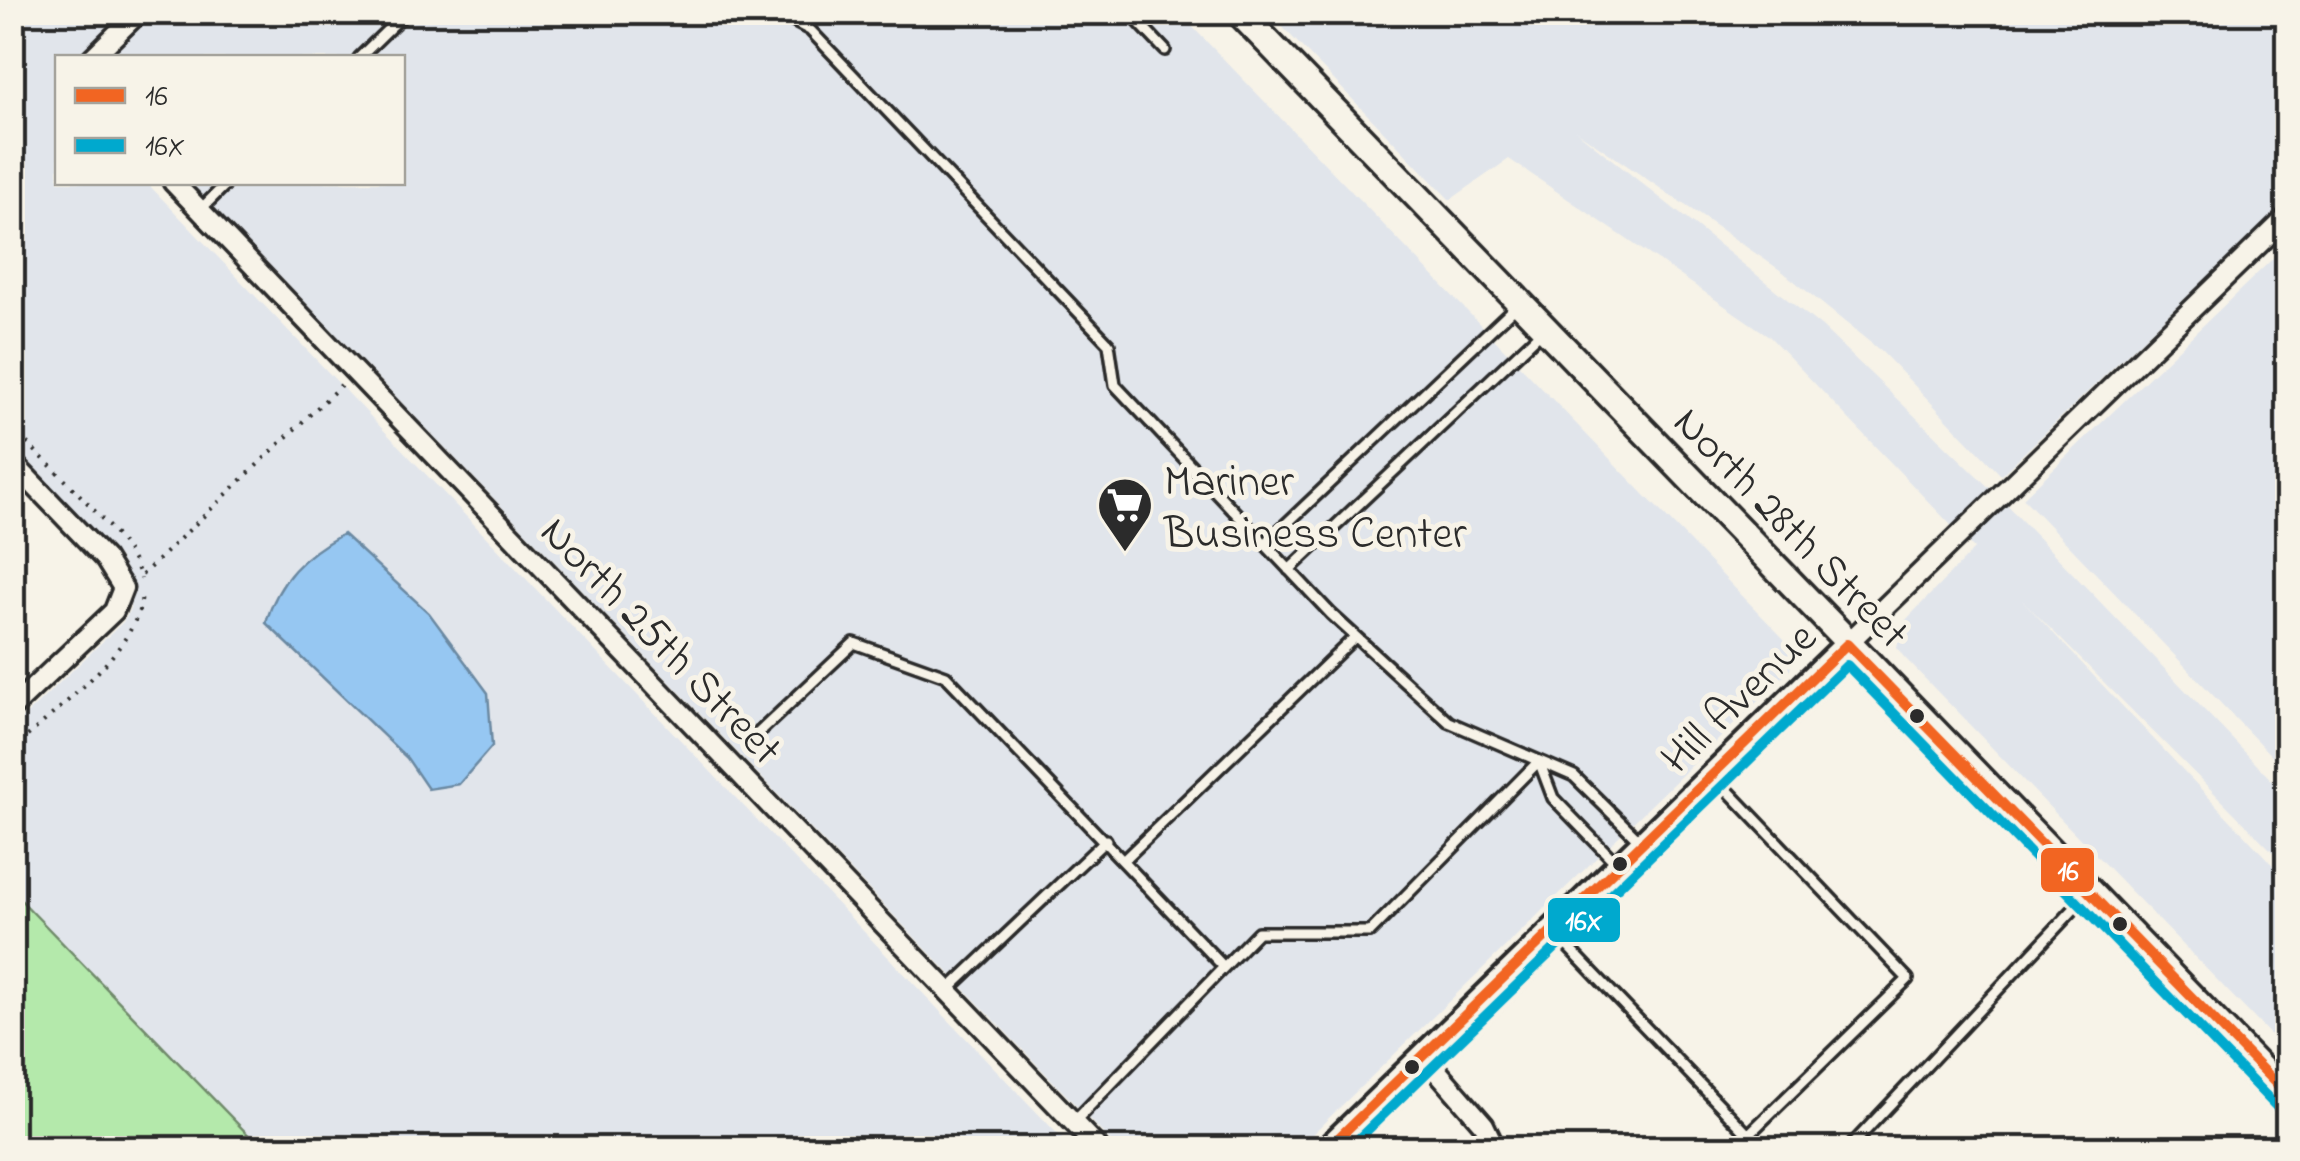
<svg xmlns="http://www.w3.org/2000/svg" width="2300" height="1161" font-family="'Indie Flower',sans-serif">
  <rect width="100%" height="100%" fill="#f7f3e8"/>
  <filter id="ink" filterUnits="userSpaceOnUse"><feTurbulence type="fractalNoise" baseFrequency=".01" numOctaves="2"/><feDisplacementMap in="SourceGraphic" scale="20" xChannelSelector="R" yChannelSelector="G"/><feConvolveMatrix kernelMatrix="1 2 1 2 8 2 1 2 1" color-interpolation-filters="sRGB"/></filter>
  <g filter="url(#ink)">
    <path fill="#e1e5eb" d="M 13,13 L 1179,13 L 1784,639 L 1793,655 L 1790,670 L 1298,1148 L 1117,1148 L 191,183 L 402,182 L 402,58 L 58,58 L 58,182 L 147,183 L 1071,1148 L 261,1148 L 13,892 L 13,727 L 123,622 L 130,611 L 131,579 L 119,557 L 13,445 Z
      M 1269,13 L 2287,13 L 2287,201 L 2001,475 L 1882,352 L 1783,272 L 1575,130 L 1822,327 L 2000,498 L 2287,796 L 2287,866 L 2022,600 L 2287,880 L 2287,1052 L 1903,656 L 1897,647 L 1902,624 L 1974,549 L 1769,336 L 1509,159 L 1450,200 Z
      M 2287,245 L 2287,772 L 2023,498 Z"/>
    <path fill="#b4e9ab" stroke="#708a6b" stroke-width="2.5" d="M 13,892 L 261,1148 L 13,1148 Z"/>
    <path fill="#96c7f2" stroke="#6b89a2" stroke-width="2.5" d="M 343,534 L 429,613 L 488,693 L 492,746 L 459,784 L 428,789 L 407,758 L 266,623 C 278,580 304,555 343,534 Z"/>
    <g fill="none" stroke-linecap="round" stroke-linejoin="round">
      <g stroke="#2b2b2b" stroke-width="16">
        <path id="service" d="M 776,12 L 810,30 L 1109,344 L 1115,385 L 1331,614 L 1449,722 L 1574,776 L 1641,842
          M 1129,12 L 1165,50
          M 359,58 L 406,12
          M 200,210 L 228,182
          M 1265,544 L 1517,305
          M 1289,570 L 1542,331
          M 752,739 L 854,643 L 946,676 L 1223,966
          M 1539,761 L 1553,798 L 1618,865
          M 1715,777 L 1908,979 L 1748,1135
          M 1125,859 L 1355,637
          M 1552,930 L 1761,1148
          M 947,991 L 1106,840
          M 1074,1122 L 1258,932 L 1370,932 L 1539,761
          M 1849,1148 L 2087,895"/>
      </g>
      <g stroke="#2b2b2b" stroke-width="25">
        <path id="minor" d="M 92,58 L 139,12
          M 173,182 L 1098,1148
          M 12,462 L 105,559 L 123,588 L 114,611 L 12,708
          M 1847,644 L 2288,216
          M 1424,1056 L 1484,1125 L 1495,1148"/>
      </g>
      <g stroke="#2b2b2b" stroke-width="30">
        <path id="tertiary" d="M 1328,1148 L 1847,644"/>
      </g>
      <g stroke="#2b2b2b" stroke-width="32">
        <path id="secondary" d="M 1239,12 L 2288,1097"/>
      </g>
      <path stroke="#2b2b2b" stroke-width="4" stroke-dasharray="2.5 8" stroke-linecap="butt" d="M 12,428 C 44,461 132,538 141,579
        M 142,575 L 341,385
        M 12,750 C 53,711 139,651 142,594"/>
      <use href="#service" stroke="#f7f3e8" stroke-width="9"/>
      <use href="#minor" stroke="#f7f3e8" stroke-width="18"/>
      <use href="#tertiary" stroke="#f7f3e8" stroke-width="22"/>
      <use href="#secondary" stroke="#f7f3e8" stroke-width="25"/>
      <g stroke="#f7f3e8" stroke-width="18">
        <path id="bus-1" d="M 1847,644 L 2288,1096
          M 1328,1148 L 1847,644"/>
      </g>
      <g stroke="#f7f3e8" stroke-width="18">
        <path id="bus-2" d="M 1349,1148 L 1847,665 L 2277,1107"/>
      </g>
      <use href="#bus-1" stroke="#f26522" stroke-width="10"/>
      <use href="#bus-2" stroke="#00a9ce" stroke-width="10"/>
    </g>
  </g>
  <defs>
    <g id="supermarket-pin" transform="scale(2.875)"><path d="M0 17L-7.5 6A9.5 9.5 0 1 1 7.5 6Z" fill="#2b2b2b" stroke="#f7f3e8"/><path d="M-6-5.5h2.5l.6 2H6L4.5 2H-2.5L-4.4-4H-6ZM-1.5 3.2a1.3 1.3 0 1 0 .1 0ZM3 3.2a1.3 1.3 0 1 0 .1 0Z" fill="#fff"/></g>
  </defs>
  <g fill-rule="evenodd">
    <use href="#supermarket-pin" x="1125" y="505"/>
  </g>
  <g fill="#2b2b2b" stroke="#f7f3e8" stroke-width="4">
    <circle cx="1917" cy="716" r="9"/>
    <circle cx="1620" cy="864" r="9"/>
    <circle cx="2120" cy="924" r="9"/>
    <circle cx="1412" cy="1067" r="9"/>
  </g>
  <g text-anchor="middle" stroke-width="10" stroke-linejoin="round" paint-order="stroke">
    <g font-size="45" fill="#2b2b2b" stroke="#f7f3e8" text-anchor="start">
      <text x="1164" y="495">Mariner<tspan x="1164" dy="52">Business Center</tspan></text>
    </g>
    <g font-size="45" fill="#2b2b2b" stroke="#f7f3e8">
      <text transform="translate(1793 526) rotate(46)" y="16">North 28th Street</text>
      <text transform="translate(663 639) rotate(46)" y="16">North 25th Street</text>
      <text transform="translate(1737 696) rotate(-44)" y="16">Hill Avenue</text>
    </g>
  </g>
  <g stroke="#f7f3e8" stroke-width="4">
    <rect x="2039" y="846" width="57" height="48" rx="10" fill="#f26522"/>
    <rect x="1546" y="896" width="76" height="48" rx="10" fill="#00a9ce"/>
  </g>
  <g font-size="28" text-anchor="middle" font-weight="bold" fill="#fff">
    <text x="2068" y="880">16</text>
    <text x="1584" y="930">16X</text>
  </g>
  <rect width="2300" height="1161" fill="none" stroke="#f7f3e8" stroke-width="50"/>
  <rect x="25" y="25" width="2250" height="1111" fill="none" stroke="#2b2b2b" stroke-width="4" filter="url(#ink)"/>
  <rect x="55" y="55" width="350" height="130" fill="#f7f3e8" stroke="#a5a39c" stroke-width="2.5"/>
  <rect x="75" y="88" width="50" height="15" fill="#f26522" stroke="#a5a39c" stroke-width="2.5"/>
  <text x="145" y="105" font-size="30" fill="#2b2b2b">16</text>
  <rect x="75" y="138" width="50" height="15" fill="#00a9ce" stroke="#a5a39c" stroke-width="2.5"/>
  <text x="145" y="155" font-size="30" fill="#2b2b2b">16X</text>
</svg>
